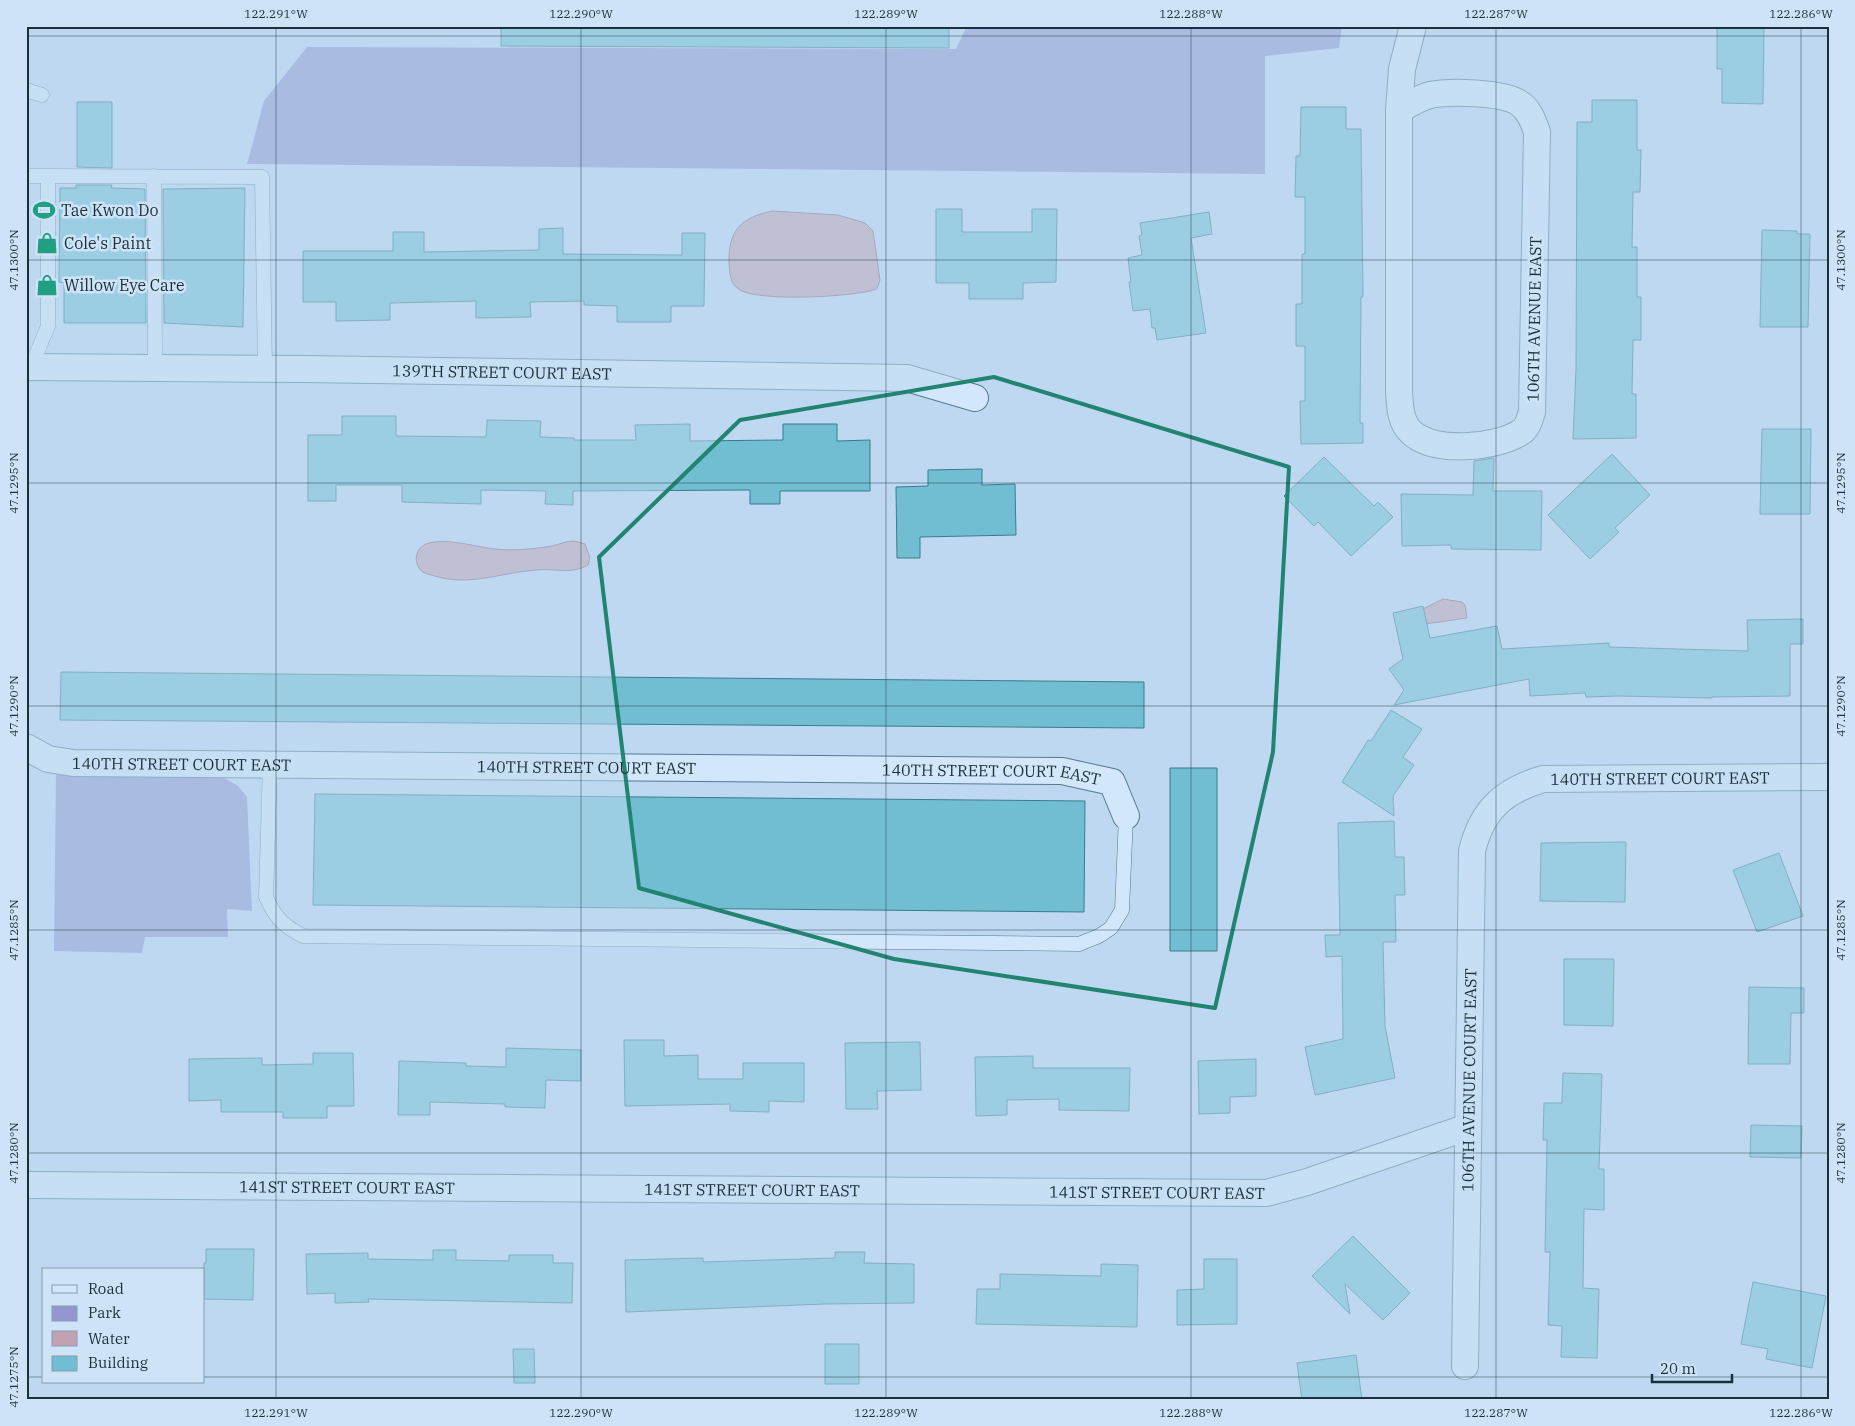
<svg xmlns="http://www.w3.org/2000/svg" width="1855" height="1426" font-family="'IBM Plex Serif',serif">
  <rect width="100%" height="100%" fill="#bed8f1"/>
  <path fill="#9297d0" d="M 967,26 L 1342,26 L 1339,48 L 1265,56 L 1265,174 L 247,164 L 264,101 L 307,47 L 956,49 Z
    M 56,774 L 93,777 L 221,776 L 238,786 L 247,797 L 252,911 L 227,909 L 228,937 L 145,937 L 142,953 L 54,951 Z"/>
  <path fill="#c2a2b2" stroke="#91697b" d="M 772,211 L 838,215 L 865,223 L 873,231 L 880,280 L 877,289 C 855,297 760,302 740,290 C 730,284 730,275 729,264 C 728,231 740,218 772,211 Z
    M 574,541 L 585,544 L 590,558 L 588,565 C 570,575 556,568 537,570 C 503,572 469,587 435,576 C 427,574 420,573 417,564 C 415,557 417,549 424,545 C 441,536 476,547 495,549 C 513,551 534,549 552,546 C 560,544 566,541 574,541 Z
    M 1443,599 L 1462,602 L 1465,605 L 1467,618 L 1425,624 L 1423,609 Z"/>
  <path fill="#71bed2" stroke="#397d8c" d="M 501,26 L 949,26 L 949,48 L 501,46 Z
    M 1717,26 L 1764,26 L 1763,104 L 1722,103 L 1722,69 L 1717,69 Z
    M 1592,100 L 1637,100 L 1637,150 L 1641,150 L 1640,192 L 1633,192 L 1632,247 L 1637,247 L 1637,297 L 1641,297 L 1641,340 L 1633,340 L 1632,394 L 1636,394 L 1636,438 L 1573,439 L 1576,369 L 1577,122 L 1592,122 Z
    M 77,102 L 112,102 L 112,168 L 77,167 Z
    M 1301,107 L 1346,107 L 1346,129 L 1361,129 L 1363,297 L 1361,297 L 1360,423 L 1363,423 L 1363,443 L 1301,444 L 1300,401 L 1305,401 L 1305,346 L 1296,346 L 1296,304 L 1302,304 L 1302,254 L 1305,254 L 1305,197 L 1295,197 L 1296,156 L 1300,156 Z
    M 76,185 L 112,185 L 111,188 L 145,189 L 146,323 L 64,323 L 64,283 L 59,282 L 60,188 L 76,188 Z
    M 245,188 L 243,327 L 164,323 L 163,189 Z
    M 936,209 L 962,209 L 962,232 L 1032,232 L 1032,209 L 1057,209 L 1056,282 L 1023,283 L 1023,299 L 969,299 L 969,283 L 936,283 Z
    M 1209,212 L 1212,234 L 1191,238 L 1206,333 L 1157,340 L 1155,328 L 1152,328 L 1150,309 L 1133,311 L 1129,282 L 1131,282 L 1128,258 L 1142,255 L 1139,236 L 1142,235 L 1140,223 Z
    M 563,228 L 563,254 L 682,255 L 682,233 L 705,233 L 704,306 L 671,306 L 671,322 L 617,322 L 617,306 L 584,305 L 584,301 L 530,302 L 531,317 L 476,318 L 476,301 L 390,303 L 390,320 L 336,321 L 336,302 L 303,302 L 303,251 L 393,251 L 393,232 L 424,232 L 424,252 L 539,250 L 539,229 Z
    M 1762,230 L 1797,231 L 1797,234 L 1810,234 L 1808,327 L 1760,327 Z
    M 342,416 L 396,416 L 396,436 L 486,437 L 487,420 L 541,421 L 540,437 L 574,438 L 574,440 L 636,440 L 635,425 L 690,424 L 690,441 L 783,440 L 783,424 L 837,424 L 837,441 L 870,440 L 870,491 L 780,491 L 780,504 L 750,504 L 750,490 L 573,491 L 573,505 L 545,504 L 546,491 L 481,490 L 481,504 L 402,502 L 402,485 L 336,485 L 336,501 L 308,501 L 308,435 L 342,435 Z
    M 1762,429 L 1811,429 L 1810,514 L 1760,514 Z
    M 1612,454 L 1650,495 L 1615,528 L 1619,532 L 1590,559 L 1548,515 Z
    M 1324,457 L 1374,506 L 1378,502 L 1393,517 L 1351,556 L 1318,522 L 1314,526 L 1284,496 Z
    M 1494,458 L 1493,491 L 1542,491 L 1541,550 L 1451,549 L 1451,545 L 1402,546 L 1401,494 L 1473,495 L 1474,461 Z
    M 982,469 L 982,485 L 1015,484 L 1016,535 L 920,537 L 920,558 L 897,558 L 896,487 L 928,486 L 928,470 Z
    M 1423,606 L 1430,638 L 1497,626 L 1502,649 L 1609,643 L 1609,647 L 1748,651 L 1747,620 L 1803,619 L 1803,644 L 1790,644 L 1790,696 L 1712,697 L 1712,698 L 1618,696 L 1586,697 L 1585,693 L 1530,696 L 1529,679 L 1394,705 L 1404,690 L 1389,669 L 1403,659 L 1393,613 Z
    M 61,672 L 1144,682 L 1144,728 L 60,720 Z
    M 1391,710 L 1422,729 L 1403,757 L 1414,765 L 1393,796 L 1394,816 L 1342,782 L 1368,740 L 1371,741 Z
    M 1170,768 L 1217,768 L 1217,951 L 1170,951 Z
    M 315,794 L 1085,801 L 1084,912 L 313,905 Z
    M 1394,821 L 1395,857 L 1404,857 L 1405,895 L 1395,895 L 1396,942 L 1383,942 L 1385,1026 L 1395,1078 L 1315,1095 L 1305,1047 L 1343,1039 L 1342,956 L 1326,957 L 1325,935 L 1340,935 L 1338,823 Z
    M 1626,842 L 1625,902 L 1540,901 L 1541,843 Z
    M 1779,853 L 1803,916 L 1757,932 L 1733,870 Z
    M 1564,959 L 1614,959 L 1613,1026 L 1564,1025 Z
    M 1749,987 L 1804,988 L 1804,1013 L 1791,1013 L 1790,1064 L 1748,1064 Z
    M 624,1040 L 664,1040 L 664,1056 L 698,1055 L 698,1079 L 743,1079 L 743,1063 L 804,1063 L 804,1102 L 769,1101 L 769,1112 L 730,1111 L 730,1104 L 625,1106 Z
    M 920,1042 L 921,1090 L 877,1091 L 878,1109 L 846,1109 L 845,1043 Z
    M 506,1048 L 581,1050 L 581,1081 L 546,1080 L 545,1108 L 505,1107 L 505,1104 L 430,1102 L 430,1115 L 398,1115 L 399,1061 L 466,1063 L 466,1066 L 506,1067 Z
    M 313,1053 L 353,1053 L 354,1106 L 327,1106 L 327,1118 L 283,1118 L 283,1112 L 221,1112 L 221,1100 L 189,1101 L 189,1059 L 262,1058 L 262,1065 L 313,1064 Z
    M 1033,1056 L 1033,1068 L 1130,1068 L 1129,1111 L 1059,1110 L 1059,1099 L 1007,1100 L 1007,1115 L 976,1116 L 975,1057 Z
    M 1256,1059 L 1256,1096 L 1230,1097 L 1230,1113 L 1199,1114 L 1198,1061 Z
    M 1563,1073 L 1602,1074 L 1599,1169 L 1604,1169 L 1604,1210 L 1584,1209 L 1583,1288 L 1599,1289 L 1597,1358 L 1561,1357 L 1562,1326 L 1548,1325 L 1550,1252 L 1545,1252 L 1547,1140 L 1543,1140 L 1544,1103 L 1562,1103 Z
    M 1751,1125 L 1802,1126 L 1801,1158 L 1750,1157 Z
    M 1353,1236 L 1410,1293 L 1383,1320 L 1345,1284 L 1350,1314 L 1312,1276 Z
    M 206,1249 L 254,1249 L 253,1300 L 204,1299 L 204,1263 L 206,1263 Z
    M 433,1250 L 456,1250 L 456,1260 L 509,1261 L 509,1255 L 553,1255 L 553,1263 L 573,1263 L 572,1303 L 368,1299 L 369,1302 L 335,1303 L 335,1293 L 307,1294 L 306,1254 L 368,1253 L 368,1259 L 433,1260 Z
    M 835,1252 L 865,1252 L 864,1263 L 914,1264 L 914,1303 L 825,1304 L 626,1312 L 625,1260 L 703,1258 L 703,1262 L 835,1258 Z
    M 1204,1259 L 1237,1259 L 1237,1324 L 1177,1325 L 1177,1290 L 1204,1289 Z
    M 1101,1264 L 1138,1265 L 1137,1327 L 976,1324 L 977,1289 L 1000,1289 L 1000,1274 L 1101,1276 Z
    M 1753,1282 L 1826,1296 L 1812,1368 L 1766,1359 L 1768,1349 L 1741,1344 Z
    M 825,1344 L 859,1344 L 859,1384 L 825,1384 Z
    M 513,1349 L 534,1349 L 535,1383 L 514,1383 Z
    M 1356,1355 L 1362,1400 L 1302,1400 L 1297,1363 Z"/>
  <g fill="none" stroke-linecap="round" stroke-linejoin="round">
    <g stroke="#567a8b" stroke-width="15">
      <path id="service" d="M 26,90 L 42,95
        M 26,176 L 48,176
        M 154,176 L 155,368
        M 31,367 L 48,326 L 48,176 L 262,177 L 265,369
        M 270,764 L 266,897 C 275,917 283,926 303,936 L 1079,944 L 1099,936 L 1111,928 L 1122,910 L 1126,816"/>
    </g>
    <g stroke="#567a8b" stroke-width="28">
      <g id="minor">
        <path d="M 1399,110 C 1409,104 1419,98 1430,95 C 1449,91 1503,92 1519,103 C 1529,109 1533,121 1537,132 L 1532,412 C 1530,418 1527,429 1521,432 C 1497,448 1433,454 1411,432 C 1400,422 1400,405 1399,392 L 1399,110 L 1402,69 L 1413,26"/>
        <path id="s1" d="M 26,367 L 304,369 L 907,378 L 975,398"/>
        <path id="s2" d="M 26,747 L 48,759 L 73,763 L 1062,771 L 1112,782 L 1126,816"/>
        <path id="s3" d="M 26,1185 L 1266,1193 L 1307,1182 L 1468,1127"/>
        <path id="s4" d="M 1465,1366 L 1472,851 C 1482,810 1503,791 1543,779 L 1829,777"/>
      </g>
    </g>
    <use href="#service" stroke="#d2e7fb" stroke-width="14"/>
    <use href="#minor" stroke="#d2e7fb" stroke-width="26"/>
  </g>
  <path d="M0 0H1855V1426H0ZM 994,377 L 1289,467 L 1273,752 L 1215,1008 L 894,959 L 639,888 L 599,557 L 740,420 Z" fill="#bed8f1" fill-opacity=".55" fill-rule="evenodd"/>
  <path fill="none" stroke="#208470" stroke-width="4" stroke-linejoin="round" d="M 994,377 L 1289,467 L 1273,752 L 1215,1008 L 894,959 L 639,888 L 599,557 L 740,420 Z"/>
  <path fill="none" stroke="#1b3139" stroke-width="1" stroke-opacity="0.45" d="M 276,26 L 276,1400M 581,26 L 581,1400M 886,26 L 886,1400M 1191,26 L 1191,1400M 1496,26 L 1496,1400M 1801,26 L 1801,1400M 26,36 L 1829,36M 26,260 L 1829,260M 26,483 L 1829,483M 26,706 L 1829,706M 26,930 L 1829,930M 26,1153 L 1829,1153M 26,1377 L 44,1377M 204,1377 L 1829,1377"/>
  <defs>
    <g id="stadium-bare" transform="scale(1.725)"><path d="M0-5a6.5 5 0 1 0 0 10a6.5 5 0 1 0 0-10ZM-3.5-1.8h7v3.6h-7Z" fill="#219f83" stroke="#cfe3f8" stroke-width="2.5" paint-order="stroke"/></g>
    <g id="shop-bare" transform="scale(1.725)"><path d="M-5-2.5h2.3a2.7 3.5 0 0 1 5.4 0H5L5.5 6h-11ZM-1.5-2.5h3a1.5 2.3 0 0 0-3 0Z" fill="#219f83" stroke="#cfe3f8" stroke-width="2.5" paint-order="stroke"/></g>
  </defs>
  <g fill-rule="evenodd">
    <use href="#stadium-bare" x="44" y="210"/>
    <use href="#shop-bare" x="47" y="243"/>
    <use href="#shop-bare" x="47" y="285"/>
  </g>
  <g text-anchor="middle" stroke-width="5" stroke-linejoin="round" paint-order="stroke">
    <g font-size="16" fill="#1b3139" stroke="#cfe3f8" text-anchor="start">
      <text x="61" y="216">Tae Kwon Do</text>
      <text x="64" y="249">Cole's Paint</text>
      <text x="64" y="291">Willow Eye Care</text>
    </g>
    <g font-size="16" fill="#1b3139" stroke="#cfe3f8">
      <text transform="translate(1534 319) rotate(-89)" y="6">106TH AVENUE EAST</text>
      <text dy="6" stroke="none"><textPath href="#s1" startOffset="476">139TH STREET COURT EAST</textPath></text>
      <text dy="6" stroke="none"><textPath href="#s2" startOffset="159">140TH STREET COURT EAST</textPath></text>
      <text dy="6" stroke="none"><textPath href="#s2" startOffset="564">140TH STREET COURT EAST</textPath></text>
      <text dy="6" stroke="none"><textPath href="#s2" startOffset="969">140TH STREET COURT EAST</textPath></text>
      <text dy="6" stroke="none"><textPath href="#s4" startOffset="739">140TH STREET COURT EAST</textPath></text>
      <text dy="6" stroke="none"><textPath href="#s4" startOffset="286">106TH AVENUE COURT EAST</textPath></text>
      <text dy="6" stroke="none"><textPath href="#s3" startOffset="321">141ST STREET COURT EAST</textPath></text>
      <text dy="6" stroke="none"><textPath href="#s3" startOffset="726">141ST STREET COURT EAST</textPath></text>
      <text dy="6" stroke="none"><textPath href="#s3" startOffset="1131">141ST STREET COURT EAST</textPath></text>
    </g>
  </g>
  <rect width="1855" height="1426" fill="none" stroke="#cfe3f8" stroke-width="55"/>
  <rect x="42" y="1268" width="162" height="115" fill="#cfe3f8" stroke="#879cac"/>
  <rect x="52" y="1285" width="25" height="8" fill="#d2e7fb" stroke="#879cac"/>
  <text x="88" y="1294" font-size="15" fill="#1b3139">Road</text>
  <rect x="52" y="1306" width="25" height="15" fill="#9297d0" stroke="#879cac"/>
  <text x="88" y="1318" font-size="15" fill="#1b3139">Park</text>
  <rect x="52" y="1331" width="25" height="15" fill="#c2a2b2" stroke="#879cac"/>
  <text x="88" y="1344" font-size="15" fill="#1b3139">Water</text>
  <rect x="52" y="1356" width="25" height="15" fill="#71bed2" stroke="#879cac"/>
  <text x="88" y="1368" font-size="15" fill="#1b3139">Building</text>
  <path d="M1652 1374v8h80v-8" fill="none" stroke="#1b3139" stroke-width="2.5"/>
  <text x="1660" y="1374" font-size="15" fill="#1b3139" stroke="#cfe3f8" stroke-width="4" paint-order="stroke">20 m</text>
  <rect x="28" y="28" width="1800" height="1370" fill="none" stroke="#1b3139" stroke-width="2"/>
  <g font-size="12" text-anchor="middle" fill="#1b3139">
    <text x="276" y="18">122.291°W</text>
    <text x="581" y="18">122.290°W</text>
    <text x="886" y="18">122.289°W</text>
    <text x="1191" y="18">122.288°W</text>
    <text x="1496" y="18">122.287°W</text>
    <text x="1801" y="18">122.286°W</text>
    <text transform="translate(14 260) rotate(-90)" y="4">47.1300°N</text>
    <text transform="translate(1841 260) rotate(-90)" y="4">47.1300°N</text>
    <text transform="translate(14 483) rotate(-90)" y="4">47.1295°N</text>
    <text transform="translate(1841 483) rotate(-90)" y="4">47.1295°N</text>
    <text transform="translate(14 706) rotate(-90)" y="4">47.1290°N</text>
    <text transform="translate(1841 706) rotate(-90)" y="4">47.1290°N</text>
    <text transform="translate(14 930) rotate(-90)" y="4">47.1285°N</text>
    <text transform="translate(1841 930) rotate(-90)" y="4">47.1285°N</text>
    <text transform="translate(14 1153) rotate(-90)" y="4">47.1280°N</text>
    <text transform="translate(1841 1153) rotate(-90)" y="4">47.1280°N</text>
    <text transform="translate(14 1377) rotate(-90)" y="4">47.1275°N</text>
    <text x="276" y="1417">122.291°W</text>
    <text x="581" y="1417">122.290°W</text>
    <text x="886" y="1417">122.289°W</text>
    <text x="1191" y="1417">122.288°W</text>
    <text x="1496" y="1417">122.287°W</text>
    <text x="1801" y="1417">122.286°W</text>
  </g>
</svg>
